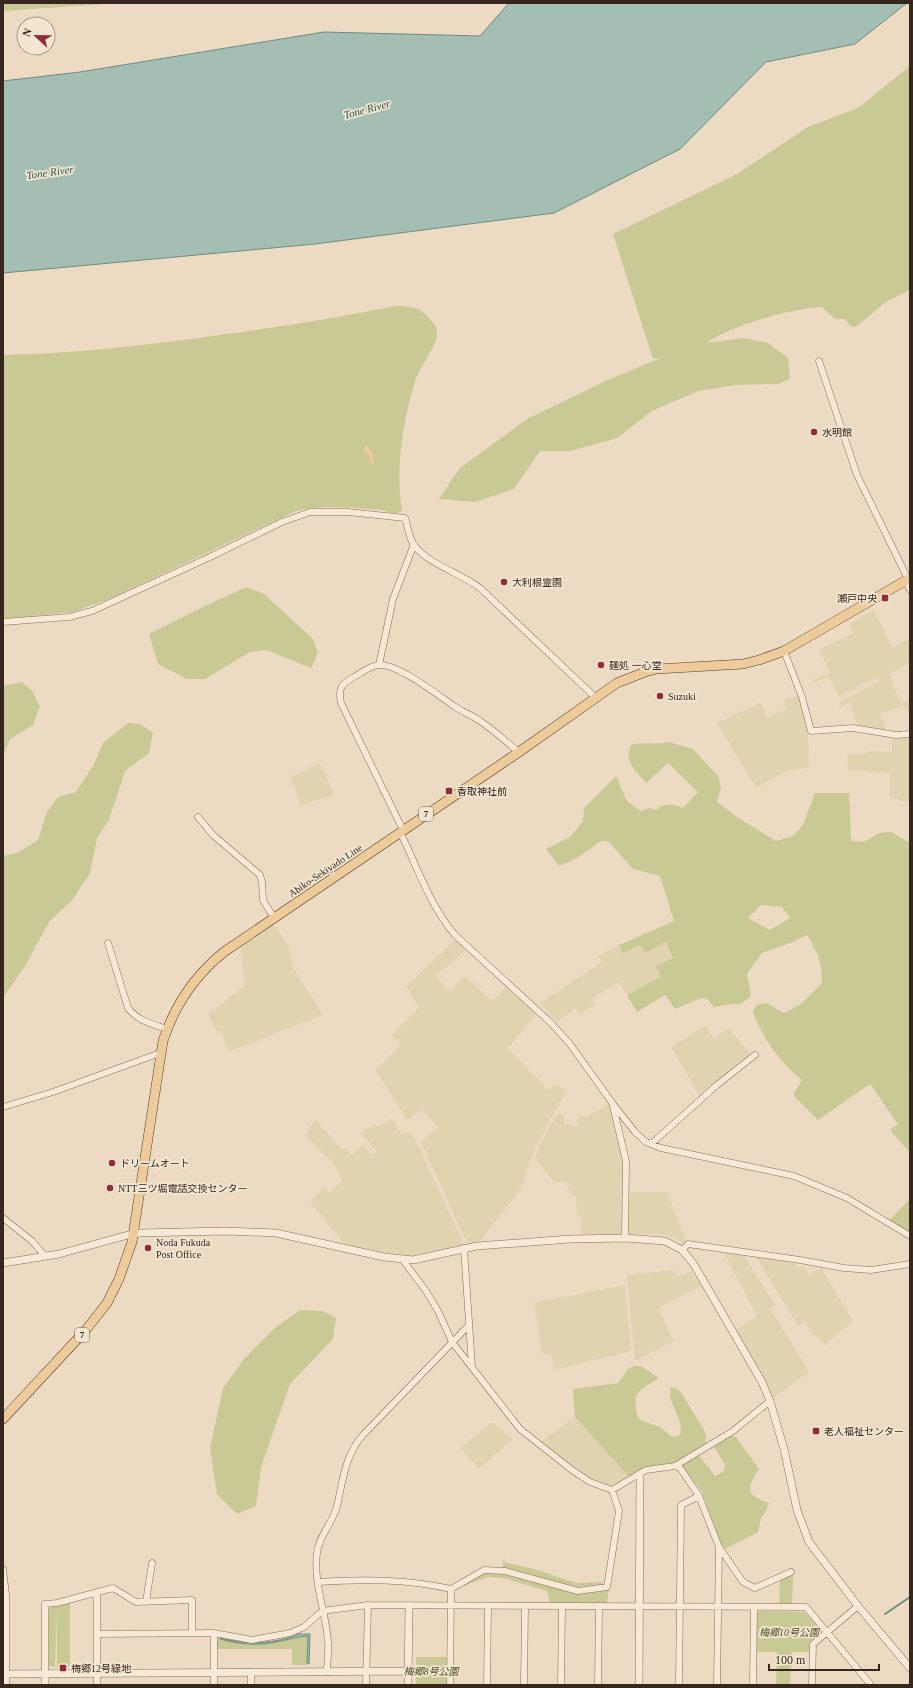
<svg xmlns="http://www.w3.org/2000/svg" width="913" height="1688" font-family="'Times New Roman','Noto Sans JP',serif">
  <rect width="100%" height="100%" fill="#ecdbc2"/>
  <path fill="#e1d3b0" d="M 874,610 L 892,648 L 910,638 L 910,662 L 889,674 L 901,703 L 910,700 L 910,717 L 904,706 L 880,714 L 887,733 L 858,727 L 850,703 L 840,707 L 839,703 L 880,681 L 878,677 L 839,696 L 829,676 L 815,683 L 813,680 L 830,673 L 819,650 L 854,633 L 850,624 Z
    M 799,695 L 808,725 L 809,768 L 786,771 L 756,788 L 717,723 L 760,703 L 768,718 L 786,709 L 784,700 Z
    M 910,735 L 910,803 L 890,797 L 890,773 L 848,770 L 847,754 L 864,754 L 866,751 L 892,752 L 892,736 Z
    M 320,763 L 334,795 L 298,806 L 300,805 L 291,777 Z
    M 273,923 L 289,948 L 293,967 L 323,1015 L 228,1052 L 221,1031 L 216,1031 L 208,1014 L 245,985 L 240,946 Z
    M 456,939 L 467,949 L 437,975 L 437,978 L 449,992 L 465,976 L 492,1001 L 508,986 L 537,1013 L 508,1048 L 548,1090 L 555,1084 L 566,1091 L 536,1146 L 520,1190 L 479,1242 L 468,1245 L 421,1142 L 438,1127 L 422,1110 L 407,1120 L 376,1070 L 401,1045 L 392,1035 L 419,1007 L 406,986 Z
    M 666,941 L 673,958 L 662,977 L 627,995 L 619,982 L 592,998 L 596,1004 L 580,1015 L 575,1008 L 557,1022 L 540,1003 L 602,962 L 598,956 L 619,945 L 623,953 L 640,945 L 645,953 Z
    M 705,1026 L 715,1039 L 728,1028 L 752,1055 L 700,1097 L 671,1047 Z
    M 609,1103 L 611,1107 L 623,1162 L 623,1232 L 620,1235 L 582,1234 L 581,1216 L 577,1216 L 576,1196 L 570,1194 L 566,1181 L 556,1183 L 555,1181 L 553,1181 L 535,1159 L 540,1144 L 557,1114 L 565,1115 L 564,1124 L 577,1126 L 579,1116 L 588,1117 Z
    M 392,1119 L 402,1135 L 410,1131 L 416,1141 L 464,1245 L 408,1256 L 345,1245 L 310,1202 L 324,1188 L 330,1193 L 343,1180 L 330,1158 L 329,1159 L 306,1137 L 312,1124 L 316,1120 L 341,1149 L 345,1147 L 352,1155 L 364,1145 L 372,1155 L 376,1151 L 361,1133 L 375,1124 L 377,1127 Z
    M 628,1192 L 667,1192 L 687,1244 L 685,1245 L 674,1238 L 660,1234 L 631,1234 L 629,1232 Z
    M 724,1252 L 744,1255 L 775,1305 L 770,1308 L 809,1372 L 773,1398 L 735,1330 L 757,1316 Z
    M 756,1257 L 792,1261 L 799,1268 L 802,1266 L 809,1275 L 821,1268 L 853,1321 L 825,1345 L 819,1337 L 812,1334 L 805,1321 L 798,1326 Z
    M 673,1270 L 679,1277 L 691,1271 L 701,1286 L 658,1308 L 674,1341 L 635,1361 L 627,1275 Z
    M 625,1285 L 631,1351 L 554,1370 L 551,1354 L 542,1354 L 534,1303 Z
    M 575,1417 L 629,1477 L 609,1487 L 588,1479 L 540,1442 Z
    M 492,1422 L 513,1439 L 479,1469 L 460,1448 Z"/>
  <path fill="#c9c996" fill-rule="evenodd" d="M 3,3 L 120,3 L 3,11 Z
    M 910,66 L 910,290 L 887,301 L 857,326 L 853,327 L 849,325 L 845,319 L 835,319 L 822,307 C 790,308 732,326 706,343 L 743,338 L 768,343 L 788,358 L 790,379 L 778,384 L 735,385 L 698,391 L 652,411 L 617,438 L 570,451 L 540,451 L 514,489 L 476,502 L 439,499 L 460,468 L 527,419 L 610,379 L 663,357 L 653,359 L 613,234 L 737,174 L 808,127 L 858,108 Z
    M 395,306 C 410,306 420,307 430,319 C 433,323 437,327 437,332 C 439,343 419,368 415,381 C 403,422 395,468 402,510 C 397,517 388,511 381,510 C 354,508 323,504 296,511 L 109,599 L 73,612 L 3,619 L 3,355 C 66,354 128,347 191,339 C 259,330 327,320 395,306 Z
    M 246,587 L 264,594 L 313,639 L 318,653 L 311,668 L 266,650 L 250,652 L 205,679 L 187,679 L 158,664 L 149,634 L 207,605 Z
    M 22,682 L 32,691 L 40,706 L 33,725 L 10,739 L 3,757 L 3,686 Z
    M 128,723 L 140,724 L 153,733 L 149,753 L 125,771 L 109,820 L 97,838 L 90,873 L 73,899 L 49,922 L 25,966 L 4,996 L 3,990 L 3,856 L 17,853 L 38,840 L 47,812 L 58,797 L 76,792 L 93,766 L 103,743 Z
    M 669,742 L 693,749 L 718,776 L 721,787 L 717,802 L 737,817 L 776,841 L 793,836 L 803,825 L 815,793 L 849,793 L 851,841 L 864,842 L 879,833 L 891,832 L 910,843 L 910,1076 L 908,1074 L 910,1078 L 910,1153 L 890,1130 L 898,1124 L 870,1084 L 818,1120 L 793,1095 L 802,1080 C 780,1062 763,1039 753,1012 L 756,1005 L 766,1003 L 784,1013 L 801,1004 L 822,983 C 822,962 818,952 807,935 L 793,942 L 762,953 L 747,974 L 751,996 L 741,1004 L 731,1004 L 714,1007 L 707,999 L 701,998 L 675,1009 L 665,995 L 637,1012 L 627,995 L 661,977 L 656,966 L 673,958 L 666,942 L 645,953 L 640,945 L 623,953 L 619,945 L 674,921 L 660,876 L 633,869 L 608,841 L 601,841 L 577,858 L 559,866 L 546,849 L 570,837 L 583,821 L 584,808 L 616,776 L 627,801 L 641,811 L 649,808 L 656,810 C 664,802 673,804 683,808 L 698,792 L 668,763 L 646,783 C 636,771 622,760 632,744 C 645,742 657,745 669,742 ZM 761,905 L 782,907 L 790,918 L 770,930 L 748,918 Z
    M 910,1198 L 910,1234 L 889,1221 Z
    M 300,1310 L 323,1311 L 336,1318 L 333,1339 L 290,1384 L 261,1467 L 256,1506 L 237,1514 L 217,1494 L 210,1448 L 223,1388 L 245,1358 L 276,1327 Z
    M 635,1366 L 641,1366 L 659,1378 C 638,1392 631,1391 638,1418 L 643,1421 L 660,1427 L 671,1436 L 675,1437 L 680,1435 C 685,1419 666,1403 671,1387 L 676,1388 L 681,1392 L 705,1432 L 706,1444 L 677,1462 L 646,1467 L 629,1477 L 575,1417 L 573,1389 L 618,1383 L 629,1368 Z
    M 729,1435 L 736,1437 L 759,1469 C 747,1488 744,1495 769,1503 L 766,1511 L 761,1518 L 758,1532 L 725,1549 L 720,1541 L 702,1492 L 681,1464 L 698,1454 L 715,1476 L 723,1472 L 725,1465 L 713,1445 Z
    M 505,1553 L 504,1562 L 534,1569 L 576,1583 L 604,1582 L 602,1584 L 578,1587 L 502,1568 Z
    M 485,1573 L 504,1574 L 578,1594 L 609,1590 L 607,1603 L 550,1603 L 547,1591 L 503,1578 L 487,1577 L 456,1589 Z
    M 791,1575 L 793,1575 L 792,1605 L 779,1605 L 780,1581 Z
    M 70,1603 L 70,1667 L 57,1667 L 57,1610 L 55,1667 L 49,1666 L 49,1609 L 51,1607 Z
    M 760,1611 L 804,1612 L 821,1630 L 820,1634 L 809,1643 L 810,1652 L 792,1652 L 790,1685 L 776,1685 L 777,1652 L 757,1652 L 757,1613 Z
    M 300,1636 L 309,1636 L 307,1665 L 292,1665 L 292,1649 L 217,1649 L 217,1639 C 225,1640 233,1643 241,1644 C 261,1646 282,1642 300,1636 Z
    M 416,1657 L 447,1657 L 447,1685 L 416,1685 Z"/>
  <path fill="#e6cca0" d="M 367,445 L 373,453 L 374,464 L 369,462 L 369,457 L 363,450 L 365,446 Z"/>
  <path fill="#a4beb4" stroke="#6c8c80" d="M 509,3 L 907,3 L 855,44 L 766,62 L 680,149 L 554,213 L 315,244 L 3,273 L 3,81 L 80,72 L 324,32 L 480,36 Z
    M 299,1634 L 310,1634 L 309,1664 L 307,1663 L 308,1636 C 299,1636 291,1639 281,1641 C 260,1646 240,1645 220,1639 L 220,1638 C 247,1645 274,1644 299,1634 Z"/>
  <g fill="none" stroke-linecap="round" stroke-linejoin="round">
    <path stroke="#6c8c80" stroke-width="2" d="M 885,1614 L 910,1597"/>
    <g stroke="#846c5a" stroke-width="7">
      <path id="minor" d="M 819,361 L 857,475 L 908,579
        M 905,580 L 910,590
        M 3,622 L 69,617 L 92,611 L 210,557 L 282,522 L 310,512 L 348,512 L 405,518 C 408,527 409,538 414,545 C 426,563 462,574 480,588 L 596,698
        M 784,651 L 802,697 L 811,731 L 853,728 L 896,735 L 910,734
        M 379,665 L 393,599 L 414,544
        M 198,817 L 213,835 L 260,875 L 262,882 L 263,900 L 274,918
        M 403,830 L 341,703 C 338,688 341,684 354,677 C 361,673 371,665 379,665 C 397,663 438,695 454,706 C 462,712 472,715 480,721 C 494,730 506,742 519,752
        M 400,832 C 417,866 430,906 455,935 L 551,1023 L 570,1044 L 613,1104 L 635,1132 L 646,1142 L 661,1148 L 794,1176 L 847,1198 L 910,1236
        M 108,943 L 128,1008 C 138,1021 152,1024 167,1029
        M 613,1106 L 626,1161 L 625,1238
        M 3,1107 L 53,1092 L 160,1053
        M 651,1144 L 717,1085 L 755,1055
        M 3,1218 L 32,1241 L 45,1256
        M 464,1248 L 472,1367
        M 682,1250 L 688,1244 L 800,1260 L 844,1268 L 871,1270 L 910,1264
        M 402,1259 L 426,1291 L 438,1311 L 452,1342 L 520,1429 L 572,1470 L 590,1482 L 612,1490 L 646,1470 L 675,1466 L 733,1431 L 770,1401
        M 675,1466 L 680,1468 L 699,1496 L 719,1547 L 717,1685
        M 719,1547 L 743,1582 L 755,1588 L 791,1572
        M 3,1569 L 6,1595 L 6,1685
        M 318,1582 C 364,1579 406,1579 451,1589 L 484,1570 L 505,1571 L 578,1591 L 607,1587 L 619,1511 L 612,1490
        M 97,1593 L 97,1685
        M 146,1602 L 152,1563
        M 97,1634 L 214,1633 L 252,1640 L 290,1633 L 304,1627 L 322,1611 L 368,1605 L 806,1607 L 871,1685
        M 251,1672 L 251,1685
        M 327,1672 C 327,1662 329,1651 328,1641 C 326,1612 313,1583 317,1553 C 319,1535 333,1523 337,1506 C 343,1480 345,1455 363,1435 L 469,1325
        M 45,1674 L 45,1604 L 57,1603 L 113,1588 L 136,1602 L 192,1600 L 192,1633
        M 214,1685 L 214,1633
        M 366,1685 L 368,1605
        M 450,1685 L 451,1589
        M 487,1685 L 488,1606
        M 524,1685 L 525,1606
        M 561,1685 L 562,1606
        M 598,1685 L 599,1606
        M 679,1685 L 681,1505 L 699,1496
        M 753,1685 L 754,1608
        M 812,1685 L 813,1644 L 858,1606"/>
    </g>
    <g stroke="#846c5a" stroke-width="8">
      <path id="tertiary" d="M 3,1263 L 59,1254 L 128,1235 L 140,1233 L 226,1231 L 276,1233 L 384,1257 L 413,1260 L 477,1246 L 570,1239 L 625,1238 L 665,1241 L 682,1250 L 693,1263 L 762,1382 L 770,1401 L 784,1449 L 797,1510 L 809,1542 L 858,1606 L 910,1668
        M 3,1674 L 408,1671
        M 45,1674 L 45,1685
        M 408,1685 L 409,1606
        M 639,1685 L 640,1474"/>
    </g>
    <g stroke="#523b2e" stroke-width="10">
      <path id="primary" d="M 3,1419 L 85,1331 L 107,1303 L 119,1279 L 132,1242 L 163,1041 C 175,1004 194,976 224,952 L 519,752 L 617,683 L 645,672 L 657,669 L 743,664 L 759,660 L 784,651 L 910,578"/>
    </g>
    <use href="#minor" stroke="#f7e9d5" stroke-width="6"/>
    <use href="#tertiary" stroke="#f7e9d5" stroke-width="7"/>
    <use href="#primary" stroke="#edcb9b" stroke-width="9"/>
  </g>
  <g fill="#902d39" stroke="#f3e6d1" stroke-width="1.5">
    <circle cx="814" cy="432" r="4"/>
    <circle cx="504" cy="582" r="4"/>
    <rect x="881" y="594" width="8" height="8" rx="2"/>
    <circle cx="601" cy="665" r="4"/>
    <circle cx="660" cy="696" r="4"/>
    <rect x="445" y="787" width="8" height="8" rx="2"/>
    <circle cx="112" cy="1163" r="4"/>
    <circle cx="110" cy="1188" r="4"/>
    <circle cx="148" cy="1248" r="4"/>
    <rect x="812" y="1427" width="8" height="8" rx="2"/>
    <rect x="59" y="1664" width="8" height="8" rx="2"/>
  </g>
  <g text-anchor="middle" stroke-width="3.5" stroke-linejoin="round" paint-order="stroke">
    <g fill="#f3e6d1" stroke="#6e6054" stroke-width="1">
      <rect x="419" y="807" width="14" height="14" rx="3"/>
      <rect x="75" y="1328" width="14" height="14" rx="3"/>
    </g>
    <g font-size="9" font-weight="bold" fill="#35261e">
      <text x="426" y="817">7</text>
      <text x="82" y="1338">7</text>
    </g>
    <g font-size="10" fill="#35261e" stroke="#f3e6d1" text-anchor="start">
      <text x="822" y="436">水明館</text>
      <text x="512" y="586">大利根霊園</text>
      <text x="877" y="602" text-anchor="end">瀬戸中央</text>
      <text x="609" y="669">麺処 一心堂</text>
      <text x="668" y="700">Suzuki</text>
      <text x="457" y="795">香取神社前</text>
      <text x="120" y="1167">ドリームオート</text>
      <text x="118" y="1192">NTT三ツ堀電話交換センター</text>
      <text x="156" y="1246">Noda Fukuda<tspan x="156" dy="12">Post Office</tspan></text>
      <text x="824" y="1435">老人福祉センター</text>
      <text x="71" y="1672">梅郷12号緑地</text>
    </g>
    <g font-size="10" fill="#35261e" stroke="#f3e6d1">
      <text transform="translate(325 870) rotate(-34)" y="4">Abiko-Sekiyado Line</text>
    </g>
    <g font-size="10" font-style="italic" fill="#4a5025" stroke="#f3e6d1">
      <text x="789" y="1636">梅郷10号公園</text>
      <text x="431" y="1675">梅郷8号公園</text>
    </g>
    <g font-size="11" font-style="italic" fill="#2d544d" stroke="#f3e6d1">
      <text transform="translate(367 109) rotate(-15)" y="4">Tone River</text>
      <text transform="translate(50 172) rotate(-8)" y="4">Tone River</text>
    </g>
  </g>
  <rect width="913" height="1688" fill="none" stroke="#35261e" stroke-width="8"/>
  <g transform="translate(36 36) rotate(292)"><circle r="19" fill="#f3e6d1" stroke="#a79989"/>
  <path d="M0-3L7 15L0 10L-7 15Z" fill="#902d39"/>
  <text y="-6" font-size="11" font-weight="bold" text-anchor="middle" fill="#35261e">N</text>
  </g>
  <path d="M769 1664v6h110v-6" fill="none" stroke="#35261e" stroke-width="2"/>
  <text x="775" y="1664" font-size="12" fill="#35261e" stroke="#f3e6d1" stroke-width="3" paint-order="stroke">100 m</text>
</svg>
